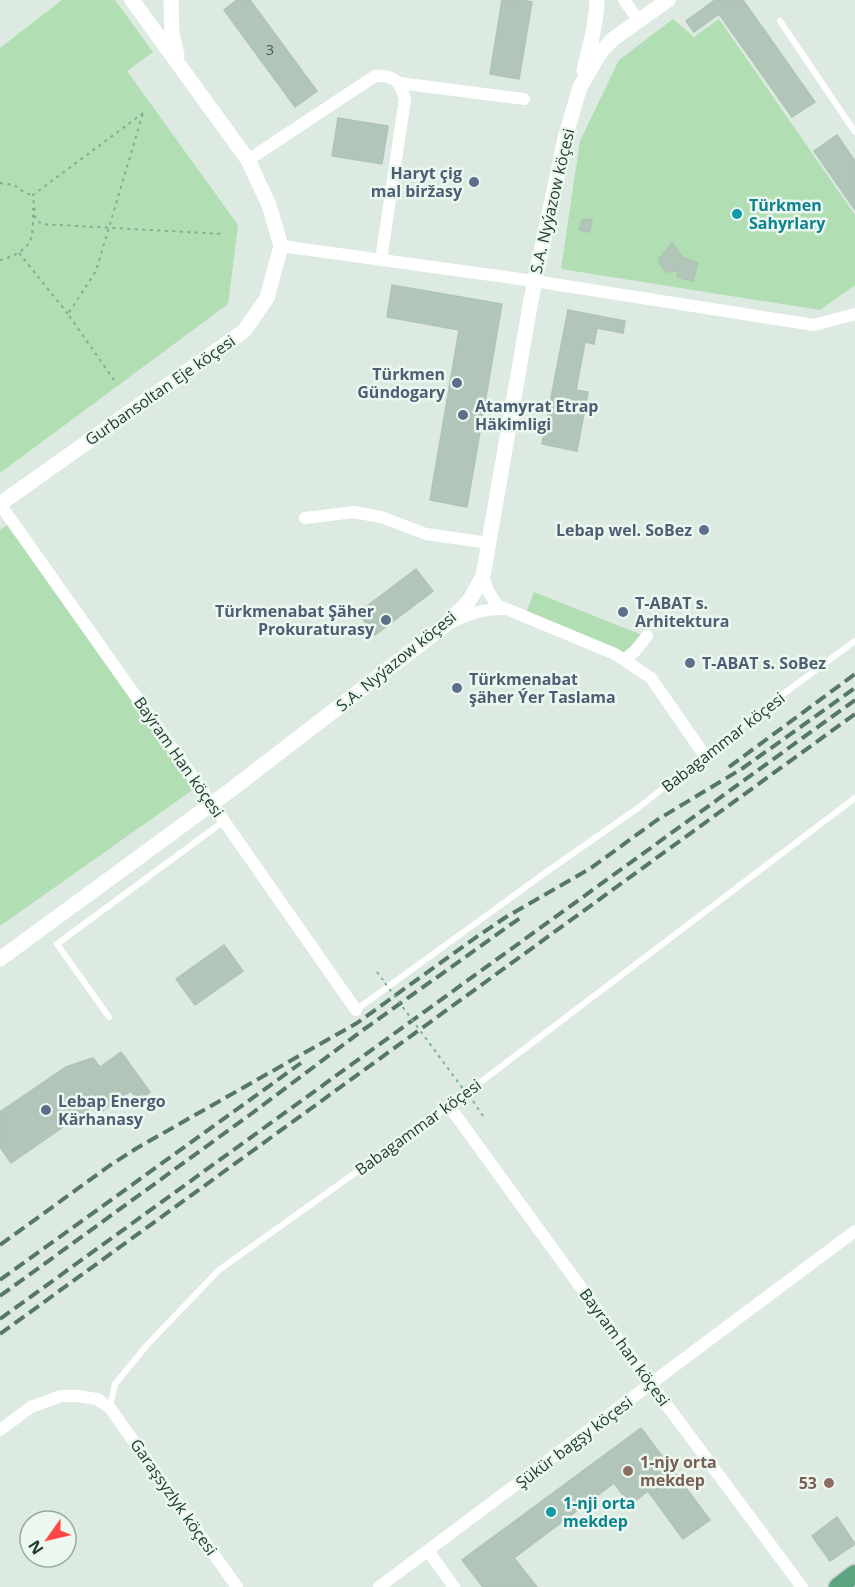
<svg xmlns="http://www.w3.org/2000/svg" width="855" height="1587" font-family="'Open Sans',sans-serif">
  <rect width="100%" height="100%" fill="#dceae1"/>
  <path fill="#b2deb4" d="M 62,0 L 115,0 L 153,52 L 127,71 L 238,225 L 228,304 L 0,473 L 0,48 Z
    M 673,19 L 694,37 L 719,19 L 855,215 L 855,285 L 820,310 L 561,269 L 580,141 L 619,60 Z
    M 7,525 L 194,789 L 0,926 L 0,530 Z
    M 534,592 L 642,635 L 625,653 L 526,613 Z"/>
  <path fill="#b1c5b9" stroke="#aec4b6" stroke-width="1.5" d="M 237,0 L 250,0 L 317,91 L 295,107 L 224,10 Z
    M 502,0 L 521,0 L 532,2 L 519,79 L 490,74 Z
    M 715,0 L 743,0 L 815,102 L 792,117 L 719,14 L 694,32 L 686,21 Z
    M 338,118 L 388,126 L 382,164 L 332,156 Z
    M 837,135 L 855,161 L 855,210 L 814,151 Z
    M 592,219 L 590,232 L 579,230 L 582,220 Z
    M 672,243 L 682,257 L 698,263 L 693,281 L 677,277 L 678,271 L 666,272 L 659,263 L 659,259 Z
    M 392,285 L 502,304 L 467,507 L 430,500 L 459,330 L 387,317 Z
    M 568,310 L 625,321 L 623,333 L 597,328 L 594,344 L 585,342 L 576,390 L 588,392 L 577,451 L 542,444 Z
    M 416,569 L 433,591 L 375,635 L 358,613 Z
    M 224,945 L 243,971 L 195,1005 L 176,979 Z
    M 121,1052 L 150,1092 L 138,1101 L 131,1091 L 99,1113 L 92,1107 L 11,1163 L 0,1147 L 0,1112 L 66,1067 L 93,1058 L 100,1067 Z
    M 641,1428 L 710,1520 L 683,1539 L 648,1491 L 630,1505 L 614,1483 L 514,1558 L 537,1587 L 483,1587 L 462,1560 Z
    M 837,1517 L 855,1544 L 830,1561 L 812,1536 Z"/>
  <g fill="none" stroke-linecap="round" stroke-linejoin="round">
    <g stroke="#c0c8c4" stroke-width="21">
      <path id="primary" d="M 838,1587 L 855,1574"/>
    </g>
    <path stroke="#79b193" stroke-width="2" stroke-dasharray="3 4.5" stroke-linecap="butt" d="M 143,113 L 33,195 L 35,217 L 41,224 L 224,234
      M 0,183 L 14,185 L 25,193 L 32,195
      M 19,253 L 68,314
      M 0,260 C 10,258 24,251 29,243 C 34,234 33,218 33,208
      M 114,380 L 68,314 L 96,271 L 143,113
      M 377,972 L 383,980
      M 473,1101 L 483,1116"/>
    <path stroke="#fff" stroke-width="6" d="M 780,21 L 855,132
      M 356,1010 L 545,873 L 638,808 L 763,709 L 855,641
      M 109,1017 L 57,944 L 224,821
      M 110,1407 L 115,1384 L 148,1344 L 219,1270 L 449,1106 L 855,798"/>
    <path stroke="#fff" stroke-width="12" d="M 624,0 L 639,21
      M 399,83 L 524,99
      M 248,160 L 375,76 C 396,75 399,81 405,99 L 381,260
      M 281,246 L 534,281 L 814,325 L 855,314
      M 0,504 L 224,821 L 356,1010
      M 305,518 L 354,512 L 381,517 L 426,534 L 489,543
      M 483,576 L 488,591 L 497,605 L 615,654 L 651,678 L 705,756
      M 450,623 C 467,615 484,608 503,609
      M 624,660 L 635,651 L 647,636
      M 449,1106 L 651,1384 L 802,1587
      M 0,1430 L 31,1407 L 61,1396 L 77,1396 L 97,1399 L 110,1408 L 237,1587
      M 428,1551 L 454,1587
      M 379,1587 L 855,1231"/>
    <path stroke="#fff" stroke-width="15" d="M 171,0 L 172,33 L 177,55
      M 584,70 C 590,47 596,24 597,0
      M 0,504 L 244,331 L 267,298 L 281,246 L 269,205 L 248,160 L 132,0
      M 0,959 L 232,789 L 444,626 L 469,601 L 483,576 L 531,300 L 565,138 L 580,87 L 600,53 L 613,39 L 668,0"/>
    <use href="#primary" stroke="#5ba581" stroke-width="18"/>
    <path stroke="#567767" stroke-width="4" stroke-dasharray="12 6" stroke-linecap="butt" d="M 729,767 L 855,674
      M 0,1245 L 109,1166 L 137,1148 L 357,1023 L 475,938 L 506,917 L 591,868 L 657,820 L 743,768 L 855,688
      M 0,1280 L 301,1063
      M 0,1296 L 251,1114 L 363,1030 L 520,918
      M 0,1319 L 855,700
      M 0,1334 L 855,714"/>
    <path stroke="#79b193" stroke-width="2" stroke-dasharray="3 4.5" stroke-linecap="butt" d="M 385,983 L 469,1097"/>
  </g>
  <g fill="#5c6f8a" stroke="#ecf7ef" stroke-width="2">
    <circle cx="474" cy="182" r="6"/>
    <circle cx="457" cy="383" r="6"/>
    <circle cx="463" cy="415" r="6"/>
    <circle cx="704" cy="530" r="6"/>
    <circle cx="623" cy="612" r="6"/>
    <circle cx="386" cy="620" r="6"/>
    <circle cx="690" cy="663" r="6"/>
    <circle cx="457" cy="688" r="6"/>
    <circle cx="46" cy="1110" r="6"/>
  </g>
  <g fill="#0f9aa8" stroke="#ecf7ef" stroke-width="2">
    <circle cx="737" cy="214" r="6"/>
    <circle cx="551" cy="1512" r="6"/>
  </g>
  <g fill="#8d6e63" stroke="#ecf7ef" stroke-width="2">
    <circle cx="628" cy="1471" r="6"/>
    <circle cx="829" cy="1483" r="6"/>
  </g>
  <g text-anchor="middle" stroke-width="5" stroke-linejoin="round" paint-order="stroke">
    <g font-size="14" fill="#425e4f">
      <text x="270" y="55">3</text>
    </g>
    <g font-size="16" font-weight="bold" fill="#4e5e75" stroke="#ecf7ef" text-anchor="start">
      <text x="462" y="179" text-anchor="end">Haryt çig<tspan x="462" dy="18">mal biržasy</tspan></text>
      <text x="445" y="380" text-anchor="end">Türkmen<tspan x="445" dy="18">Gündogary</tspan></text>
      <text x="475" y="412">Atamyrat Etrap<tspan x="475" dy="18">Häkimligi</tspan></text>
      <text x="692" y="536" text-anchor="end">Lebap wel. SoBez</text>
      <text x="635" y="609">T-ABAT s.<tspan x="635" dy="18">Arhitektura</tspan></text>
      <text x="374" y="617" text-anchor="end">Türkmenabat Şäher<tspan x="374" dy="18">Prokuraturasy</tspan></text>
      <text x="702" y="669">T-ABAT s. SoBez</text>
      <text x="469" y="685">Türkmenabat<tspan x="469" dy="18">şäher Ýer Taslama</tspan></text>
      <text x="58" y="1107">Lebap Energo<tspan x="58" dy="18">Kärhanasy</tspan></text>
    </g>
    <g font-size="16" fill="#1d3b2c" stroke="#ecf7ef">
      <text transform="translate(552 201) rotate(-77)" y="6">S.A. Nyýazow köçesi</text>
      <text transform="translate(160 390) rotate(-35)" y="6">Gurbansoltan Eje köçesi</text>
      <text transform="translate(396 661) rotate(-39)" y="6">S.A. Nyýazow köçesi</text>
      <text transform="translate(723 742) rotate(-38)" y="6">Babagammar köçesi</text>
      <text transform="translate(179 757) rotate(55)" y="6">Baýram Han köçesi</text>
      <text transform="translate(418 1127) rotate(-36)" y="6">Babagammar köçesi</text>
      <text transform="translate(625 1347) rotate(54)" y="6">Bayram han köçesi</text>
      <text transform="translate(574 1442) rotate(-37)" y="6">Şükür bagşy köçesi</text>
      <text transform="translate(174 1497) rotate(55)" y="6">Garaşsyzlyk köçesi</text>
    </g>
    <g font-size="16" font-weight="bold" fill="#0d838f" stroke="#ecf7ef" text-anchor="start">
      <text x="749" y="211">Türkmen<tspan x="749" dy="18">Sahyrlary</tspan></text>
      <text x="563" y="1509">1-nji orta<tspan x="563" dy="18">mekdep</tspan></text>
    </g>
    <g font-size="16" font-weight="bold" fill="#785e54" stroke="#ecf7ef" text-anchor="start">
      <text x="640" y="1468">1-njy orta<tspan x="640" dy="18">mekdep</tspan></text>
      <text x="817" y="1489" text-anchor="end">53</text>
    </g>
  </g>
  <g transform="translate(48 1539) rotate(236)"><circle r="28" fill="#ecf7ef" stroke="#99aca1" stroke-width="1.5"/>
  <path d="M0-4.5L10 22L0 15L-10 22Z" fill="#ff4845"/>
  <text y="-9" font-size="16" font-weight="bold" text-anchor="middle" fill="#1d3b2c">N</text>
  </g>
</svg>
